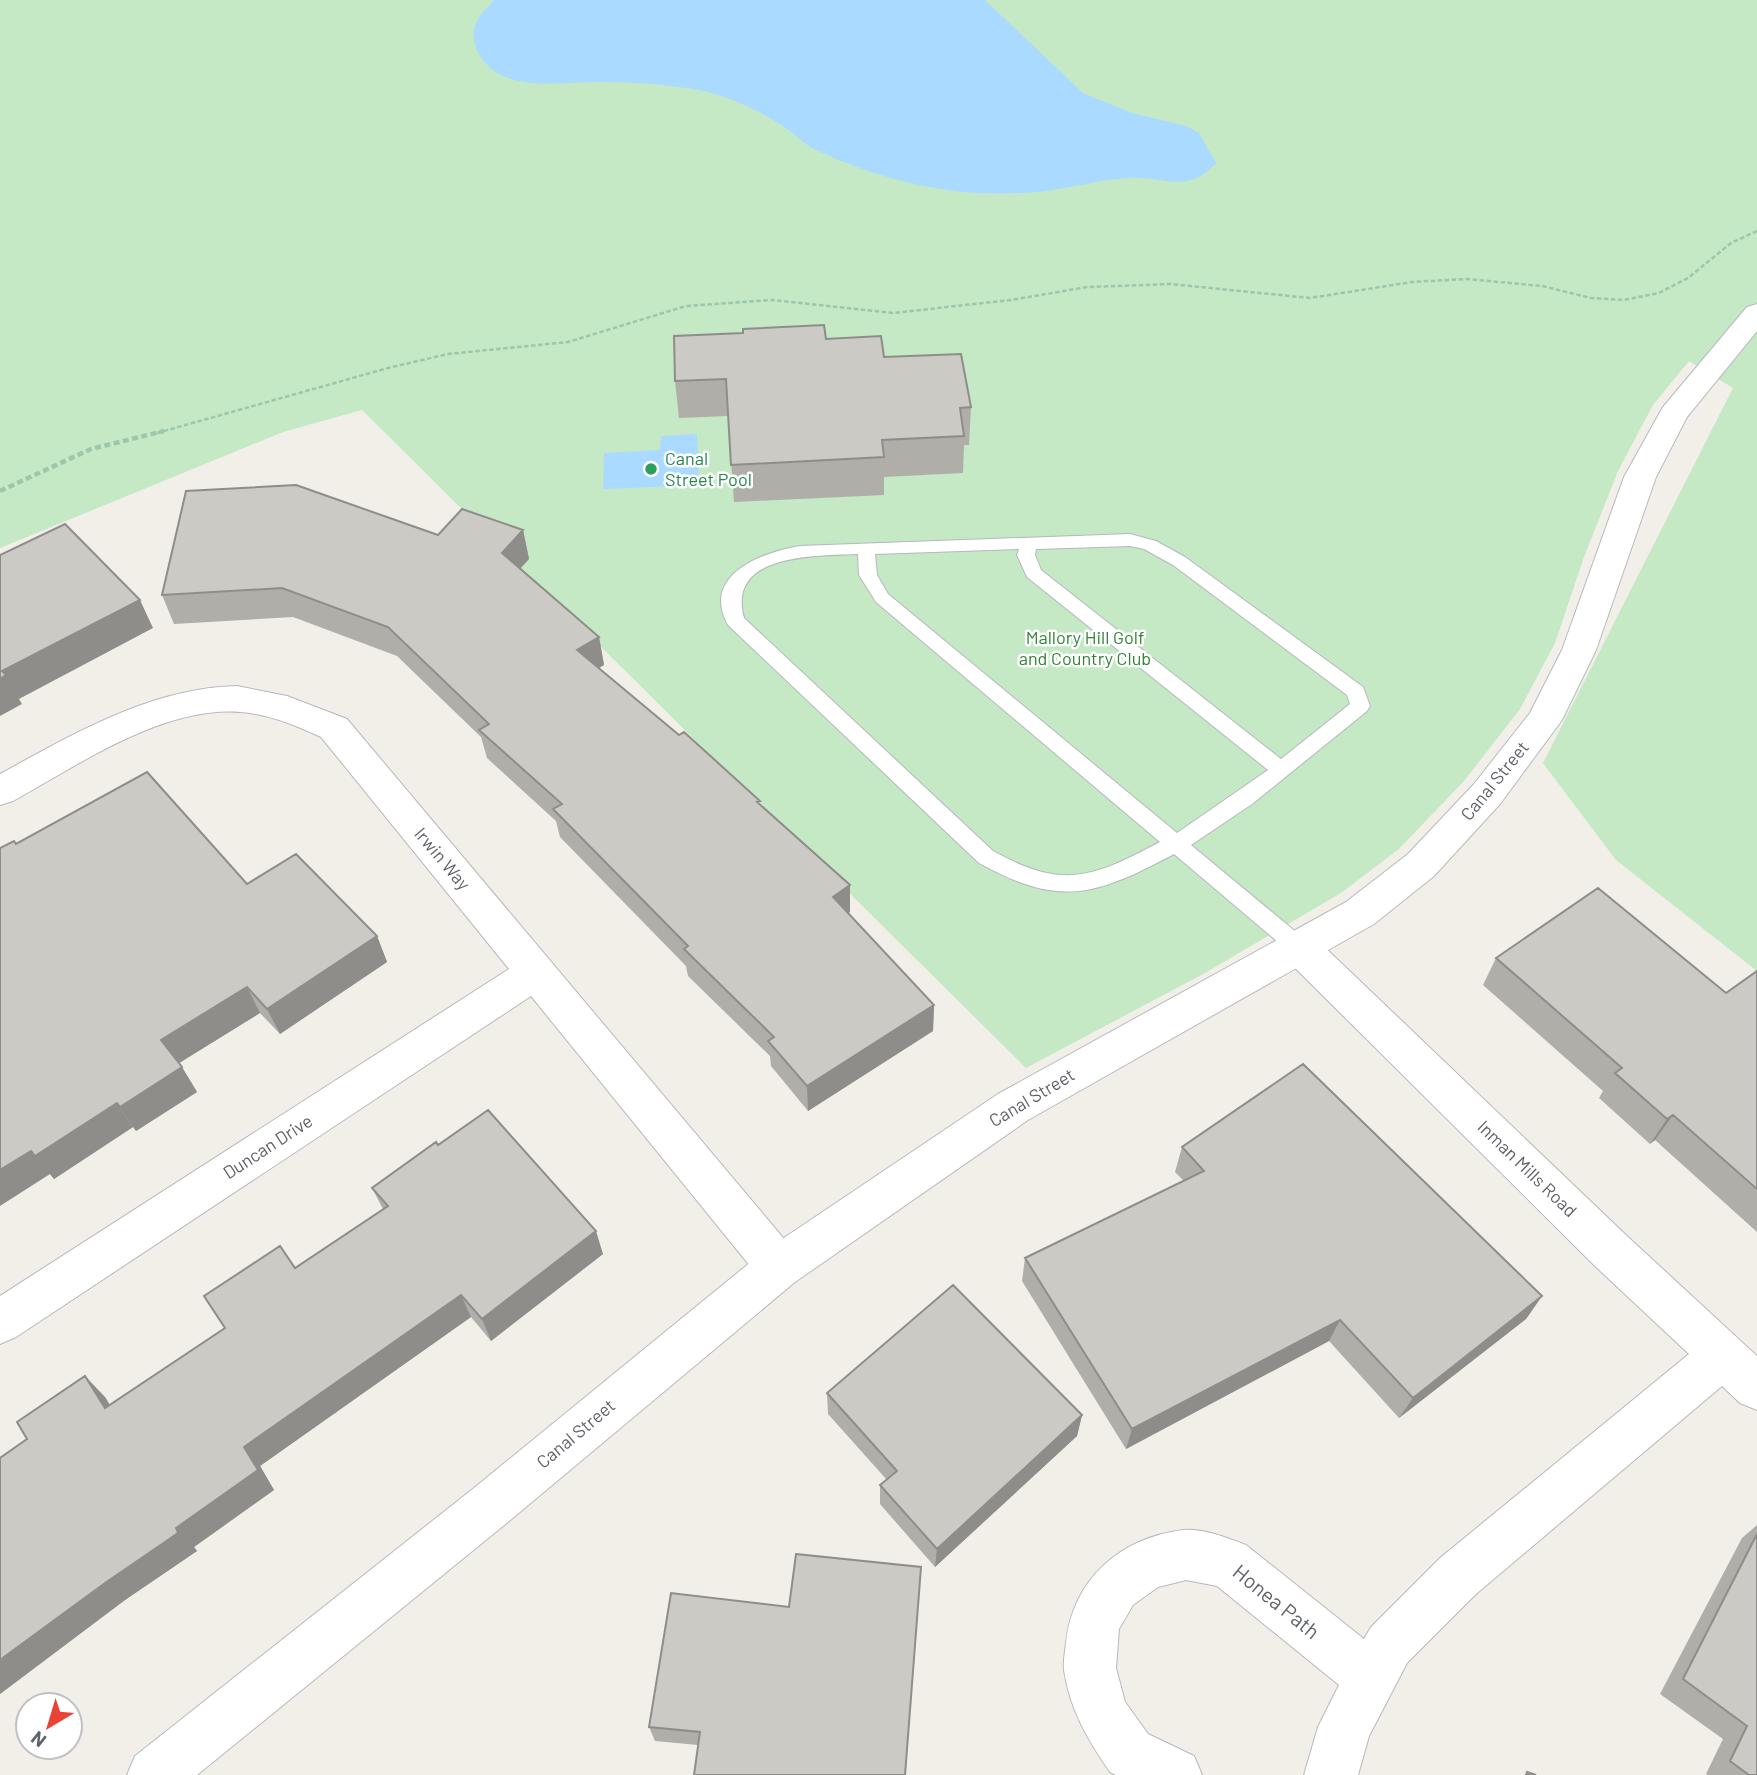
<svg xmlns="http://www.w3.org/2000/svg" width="1757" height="1775" font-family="Barlow,sans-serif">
  <rect width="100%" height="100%" fill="#f1efe8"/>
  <path fill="#c5e8c5" d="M 0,0 L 1757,0 L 1757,971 L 1616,860 L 1543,763 L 1733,388 L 1689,361 L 1653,405 L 1618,471 L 1584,557 L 1555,643 L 1520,709 L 1464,781 L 1399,849 L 1341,893 L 1205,973 L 1026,1068 L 362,410 L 283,432 L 0,548 Z"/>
  <path fill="#aadaff" d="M 494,0 L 985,0 L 1083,93 L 1132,113 L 1186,126 L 1199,133 L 1216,163 C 1187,196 1162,175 1127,178 C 1097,180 1068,189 1038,192 C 960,199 887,183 816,150 C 805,145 796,135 786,128 C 761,112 734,98 704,91 C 672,85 637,82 604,82 C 571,81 530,90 499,74 C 481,64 467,40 477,21 C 481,13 489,6 494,0 Z
    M 697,434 L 699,485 L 603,489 L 604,453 L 660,450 L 661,436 Z"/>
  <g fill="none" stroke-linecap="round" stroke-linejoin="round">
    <g stroke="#b5b8bc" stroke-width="2">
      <path id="lane" d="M 1130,534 L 1156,541 L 1185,557 L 1363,687 L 1370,706 L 1367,711 L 1252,804 L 1191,845 L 1308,942 L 1311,948 L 1308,954 L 1300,957 L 1292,954 L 1174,854 C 1095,896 1060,908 979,863 L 728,625 C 700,574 764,552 800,546 ZM 1130,546 L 1144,549 L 1173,565 L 1347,695 L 1350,704 L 1281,759 L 1041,570 L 1035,555 L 1036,549 ZM 1019,549 L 1017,555 L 1027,577 L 1268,770 L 1177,833 L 888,594 L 877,575 L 875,554 ZM 858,554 L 859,575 L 876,602 L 1160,842 C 1092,878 1063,890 993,851 L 744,618 C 726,553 816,556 858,554 Z"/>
    </g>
    <g stroke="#b5b8bc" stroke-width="2">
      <path id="street" d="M 237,686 L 287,696 L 347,719 L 795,1252 L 802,1267 L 795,1282 L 779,1288 L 763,1282 L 531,996 L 16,1337 L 0,1344 L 0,1296 L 509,969 L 321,737 C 295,725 269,714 240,712 C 163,706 78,765 13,801 L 0,805 L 0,774 C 74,734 150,688 237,686 Z
        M 1300,932 L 1314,937 L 1628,1237 L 1757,1356 L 1757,1410 L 1740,1403 L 1722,1386 L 1476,1594 L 1407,1663 L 1369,1736 L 1358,1775 L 1304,1775 L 1318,1727 L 1339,1685 L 1217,1586 L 1186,1580 L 1158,1587 L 1133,1605 L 1119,1629 L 1116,1668 L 1125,1702 L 1148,1734 L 1194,1756 L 1202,1775 L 1116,1775 L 1110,1772 C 1088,1740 1070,1710 1064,1670 C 1063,1662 1065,1652 1066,1643 C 1073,1579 1120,1538 1183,1530 C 1203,1528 1228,1538 1246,1545 L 1364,1639 L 1371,1627 L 1440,1558 L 1689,1354 L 1596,1267 L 1286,959 L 1280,948 L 1286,937 Z"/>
    </g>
    <g stroke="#b6babf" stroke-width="2">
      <path id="secondary" d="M 1757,304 L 1757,331 L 1687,417 L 1656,477 L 1596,650 L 1562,720 L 1500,804 L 1434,876 L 1374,924 L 1028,1120 L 795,1282 L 508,1522 L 197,1775 L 127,1775 L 135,1756 L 474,1488 L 763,1252 L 998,1094 L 1346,902 L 1408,854 L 1474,784 L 1530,713 L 1562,650 L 1624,477 L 1663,407 L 1747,307 Z"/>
    </g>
    <path stroke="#9cc7a9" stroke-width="2.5" stroke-dasharray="4.5 2.5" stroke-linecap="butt" d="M 157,433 L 388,368 L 448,354 L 568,342 L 686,306 L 772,300 L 893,313 L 1011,300 L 1087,287 L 1170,284 L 1310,298 L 1412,282 L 1467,279 L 1542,286 L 1591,298 L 1624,300 L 1659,293 L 1688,278 L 1731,243 L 1757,231"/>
    <path stroke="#9cc7a9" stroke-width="4.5" stroke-dasharray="6 3.5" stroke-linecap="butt" d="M 0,491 L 91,449 L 164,431"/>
    <use href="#lane" fill="#fff" fill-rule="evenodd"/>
    <use href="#street" fill="#fff" fill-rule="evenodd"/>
    <use href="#secondary" fill="#fff" fill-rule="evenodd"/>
  </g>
  <path fill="#afaea9" d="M 826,339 L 884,357 L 971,407 L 969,445 L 964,445 L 963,473 L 884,477 L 884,495 L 734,502 L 728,416 L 679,418 L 675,381 Z
    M 523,530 L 529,559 L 520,569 L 599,637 L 604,665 L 599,668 L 760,805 L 850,912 L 848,913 L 934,1005 L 933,1031 L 808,1111 L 771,1066 L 770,1056 L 688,976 L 686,966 L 560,837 L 556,821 L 487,758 L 481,737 L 397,656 L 293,617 L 174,624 L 162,595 Z
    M 247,884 L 377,936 L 387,962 L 280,1034 L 260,1013 L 179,1063 L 197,1092 L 136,1131 L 133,1127 L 54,1179 L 50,1174 Z
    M 1496,958 L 1726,993 L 1757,971 L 1757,1232 L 1655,1140 L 1650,1144 L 1599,1098 L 1603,1091 L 1483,985 Z
    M 438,1145 L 603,1254 L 491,1341 L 471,1317 L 260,1466 L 274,1490 L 194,1547 L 197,1551 L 125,1600 L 0,1694 L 0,1458 L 105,1397 L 110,1405 L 225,1328 L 295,1268 L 383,1209 L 372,1188 Z
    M 1182,1147 L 1542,1296 L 1526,1319 L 1399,1418 L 1329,1341 L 1126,1449 L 1022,1281 L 1025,1258 L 1184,1181 L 1175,1172 Z
    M 827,1393 L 1082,1415 L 1077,1436 L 935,1567 L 880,1504 L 880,1485 L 887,1480 L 828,1414 Z
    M 1757,1525 L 1757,1775 L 1708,1775 L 1706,1774 L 1723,1739 L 1660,1694 L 1742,1538 Z
    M 921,1567 L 698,1745 L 655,1741 L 649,1727 L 789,1607 Z"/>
  <path fill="#8f8d8a" d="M 523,530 L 529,559 L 508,582 L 502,553 Z
    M 140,600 L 153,628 L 19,699 L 22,704 L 0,716 L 0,679 L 2,671 Z
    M 599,637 L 604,665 L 582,678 L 577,650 Z
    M 850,885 L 850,912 L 834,924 L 833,897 Z
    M 377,936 L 387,962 L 280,1034 L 267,1009 Z
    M 247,987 L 260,1013 L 176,1065 L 161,1040 Z
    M 934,1005 L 933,1031 L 808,1111 L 807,1086 Z
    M 182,1067 L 197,1092 L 136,1131 L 120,1107 Z
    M 117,1103 L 133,1127 L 54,1179 L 50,1174 L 0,1206 L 0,1170 L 31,1151 Z
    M 1673,1115 L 1655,1140 L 1650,1144 L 1667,1119 Z
    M 596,1231 L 603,1254 L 491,1341 L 482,1319 Z
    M 461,1295 L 471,1317 L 260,1466 L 274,1490 L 194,1547 L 197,1551 L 125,1600 L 0,1694 L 0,1660 L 176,1528 L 244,1447 Z
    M 1542,1296 L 1526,1319 L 1399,1418 L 1413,1398 Z
    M 1340,1320 L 1329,1341 L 1126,1449 L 1132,1429 Z
    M 85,1376 L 105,1397 L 124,1429 L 105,1408 Z
    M 1082,1415 L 1077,1436 L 935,1567 L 937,1549 Z"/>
  <path fill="#cccac5" stroke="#8f8d8a" stroke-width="2" d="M 824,325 L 826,339 L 881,336 L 884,357 L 961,354 L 971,407 L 960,408 L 964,436 L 882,440 L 884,457 L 731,465 L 726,379 L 675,381 L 674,336 L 743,333 L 743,329 Z
    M 296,485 L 438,535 L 462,509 L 523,530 L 502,553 L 599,637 L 577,650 L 679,735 L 684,732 L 760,801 L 757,802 L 850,885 L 833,897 L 934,1005 L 807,1086 L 768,1041 L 774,1037 L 684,949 L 688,946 L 553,809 L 562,804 L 479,730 L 489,724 L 388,627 L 282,588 L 162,595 L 186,491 Z
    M 65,524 L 140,600 L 2,671 L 6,675 L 0,679 L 0,555 Z
    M 147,772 L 247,884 L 296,854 L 377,936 L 267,1009 L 247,987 L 161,1040 L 182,1067 L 120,1107 L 117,1103 L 35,1156 L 31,1151 L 0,1170 L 0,848 L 14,841 L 16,844 Z
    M 1598,888 L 1726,993 L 1757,971 L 1757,1189 L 1673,1115 L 1667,1119 L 1615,1073 L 1622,1068 L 1496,958 Z
    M 1303,1064 L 1542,1296 L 1413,1398 L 1340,1320 L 1132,1429 L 1025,1258 L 1204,1171 L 1182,1147 Z
    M 488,1110 L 596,1231 L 482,1319 L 461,1295 L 244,1447 L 258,1470 L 176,1528 L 178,1533 L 105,1583 L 0,1660 L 0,1458 L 27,1439 L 17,1422 L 85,1376 L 105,1408 L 225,1328 L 204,1296 L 280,1246 L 295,1268 L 388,1206 L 372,1188 L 436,1142 L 438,1145 Z
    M 953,1285 L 1082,1415 L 937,1549 L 880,1485 L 897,1471 L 827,1393 Z
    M 1757,1534 L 1757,1775 L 1749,1775 L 1730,1761 L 1747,1726 L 1683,1679 Z
    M 796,1554 L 921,1567 L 905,1775 L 694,1775 L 700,1732 L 649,1727 L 671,1593 L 789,1607 Z
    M 1527,1772 L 1536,1775 L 1526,1775 Z"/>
  <circle fill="#2e9e5b" stroke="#fff" stroke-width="2.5" cx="651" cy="469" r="7"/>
  <g text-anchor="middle" stroke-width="5" stroke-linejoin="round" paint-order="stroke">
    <g font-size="18" fill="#27864d" stroke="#fff" text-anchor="start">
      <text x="665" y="465">Canal<tspan x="665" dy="21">Street Pool</tspan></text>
    </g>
    <g font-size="18" fill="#348238" stroke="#fff">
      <text x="1085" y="644">Mallory Hill Golf<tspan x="1085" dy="21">and Country Club</tspan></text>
    </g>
    <g font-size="18" fill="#5f6368" stroke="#fff">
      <text transform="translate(1495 781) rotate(-51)" y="6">Canal Street</text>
      <text transform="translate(442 859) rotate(50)" y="6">Irwin Way</text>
      <text transform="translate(1032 1098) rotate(-31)" y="6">Canal Street</text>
      <text transform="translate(268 1147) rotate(-33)" y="6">Duncan Drive</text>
      <text transform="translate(1527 1169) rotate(44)" y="6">Inman Mills Road</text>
      <text transform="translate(576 1434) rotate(-40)" y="6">Canal Street</text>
    </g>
    <g font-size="21" fill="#5f6368" stroke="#fff">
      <text transform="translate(1276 1602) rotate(39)" y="7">Honea Path</text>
    </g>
  </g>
  <g transform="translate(49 1726) rotate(218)"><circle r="33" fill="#ffffff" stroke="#bfc1c3" stroke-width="2"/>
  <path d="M0-5L12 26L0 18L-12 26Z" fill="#ea4335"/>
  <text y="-10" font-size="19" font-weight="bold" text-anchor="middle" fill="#5f6368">N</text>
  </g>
</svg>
